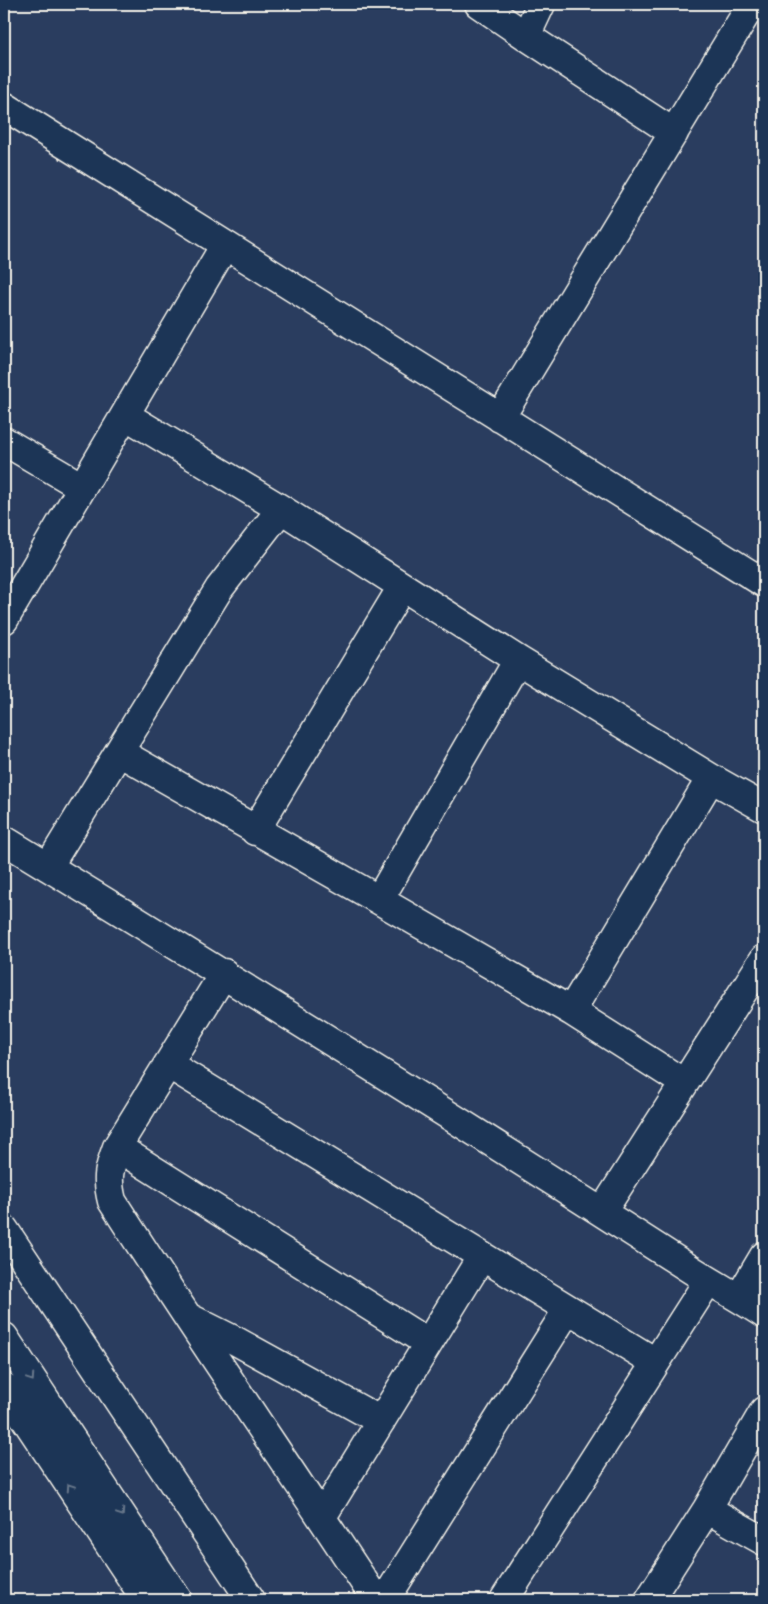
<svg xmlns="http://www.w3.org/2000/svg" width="768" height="1604" font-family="'Playpen Sans',sans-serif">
  <rect width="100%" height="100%" fill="#2a3d5f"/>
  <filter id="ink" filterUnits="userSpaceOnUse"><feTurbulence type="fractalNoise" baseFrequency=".02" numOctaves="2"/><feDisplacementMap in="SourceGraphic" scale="10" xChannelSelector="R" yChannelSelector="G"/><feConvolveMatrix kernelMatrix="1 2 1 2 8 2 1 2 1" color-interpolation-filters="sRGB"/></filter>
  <g filter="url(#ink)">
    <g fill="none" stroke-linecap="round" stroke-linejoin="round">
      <g stroke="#f4f1e8" stroke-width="31">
        <path id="street" d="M 479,4 L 526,36 L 674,133
          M 526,36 L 541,4
          M 4,106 L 764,583
          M 125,415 L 281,509 L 518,660 L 711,778 L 764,808
          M 500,418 L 752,4
          M 4,441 L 82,487
          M 4,620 L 225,245
          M 119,752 L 379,900 L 571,1011 L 684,1083
          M 255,831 L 402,587
          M 4,840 C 232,979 459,1120 684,1265 C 710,1282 738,1297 764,1314
          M 48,867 L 219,589 L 281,509
          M 379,900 L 518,660
          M 224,973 L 117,1147 C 109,1169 106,1177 112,1201 C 198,1336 289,1467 376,1600
          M 571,1011 L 711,778
          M 168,1064 L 655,1362
          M 117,1147 L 428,1343
          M 602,1212 L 764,959
          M 4,1229 L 251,1600
          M 739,1298 L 764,1256
          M 188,1317 L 236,1341 L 381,1421
          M 707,1509 L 764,1541
          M 322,1517 L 482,1256
          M 385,1600 L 568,1309
          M 504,1600 L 708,1281
          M 649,1600 L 707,1509 L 764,1411"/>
      </g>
      <g stroke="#f4f1e8" stroke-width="31">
        <path id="secondary" d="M 4,1337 L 178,1600
          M 4,1387 L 146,1600"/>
      </g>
      <use href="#street" stroke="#1d3557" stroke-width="28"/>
      <use href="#secondary" stroke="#1d3557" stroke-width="28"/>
    </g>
    <defs><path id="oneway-chevron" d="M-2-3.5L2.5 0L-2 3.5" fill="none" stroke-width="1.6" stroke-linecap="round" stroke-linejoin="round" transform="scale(1.25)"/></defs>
    <g stroke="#68778a">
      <use href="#oneway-chevron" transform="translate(31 1378) rotate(56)"/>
      <use href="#oneway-chevron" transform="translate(70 1487) rotate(-124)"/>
      <use href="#oneway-chevron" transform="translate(121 1513) rotate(56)"/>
    </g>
  </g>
  <rect width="768" height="1604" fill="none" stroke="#1d3557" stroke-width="20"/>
  <rect x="10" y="10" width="748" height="1584" fill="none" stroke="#f4f1e8" stroke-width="2" filter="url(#ink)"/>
</svg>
